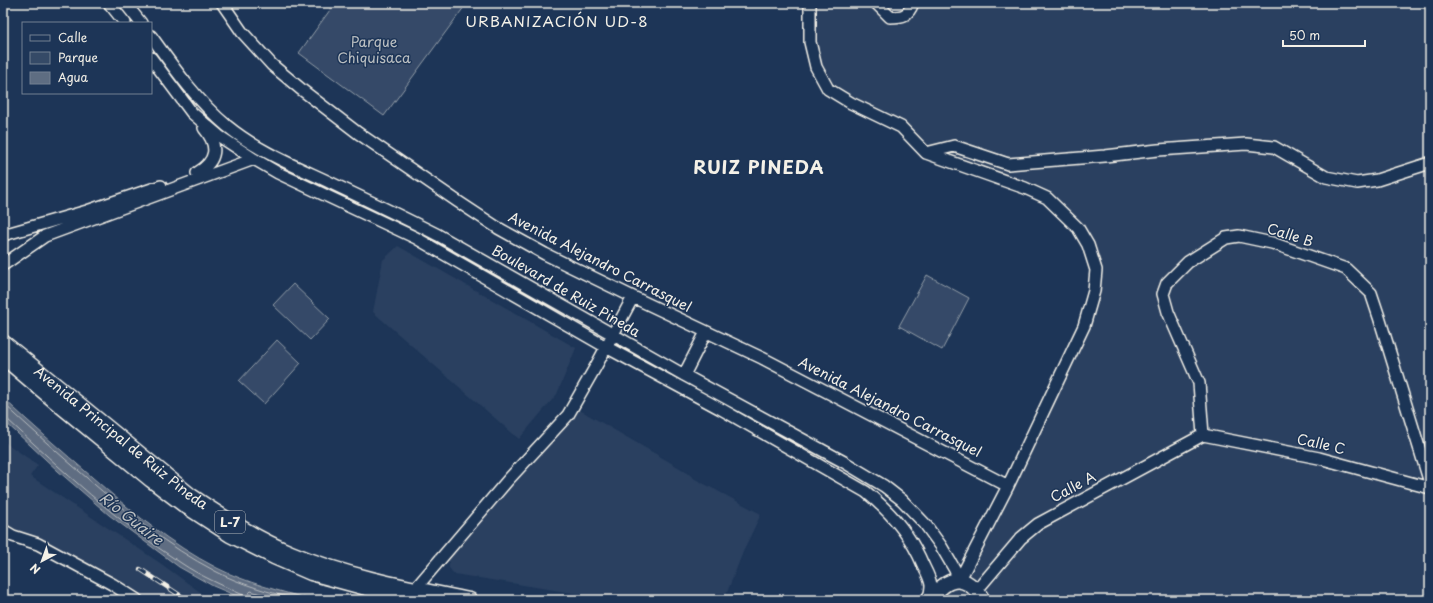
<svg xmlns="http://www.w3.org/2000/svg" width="1433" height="603" font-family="'Playpen Sans',sans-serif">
  <rect width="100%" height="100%" fill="#1d3557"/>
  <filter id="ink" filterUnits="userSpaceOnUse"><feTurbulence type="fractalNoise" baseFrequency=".025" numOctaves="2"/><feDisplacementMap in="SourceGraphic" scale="8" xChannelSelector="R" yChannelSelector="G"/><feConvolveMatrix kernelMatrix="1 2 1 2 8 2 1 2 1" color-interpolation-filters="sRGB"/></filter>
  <g filter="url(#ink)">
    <path fill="#2a4060" d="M 810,3 L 876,3 L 902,17 L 913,3 L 1430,3 L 1430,600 L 929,600 L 959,580 L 1094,291 L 1088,245 L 1047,198 L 926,153 L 901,127 L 828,89 L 816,67 Z
      M 398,246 L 576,348 L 557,394 L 519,439 L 373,312 L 383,260 Z
      M 578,409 L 685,471 L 695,479 L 761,514 L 745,547 L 724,600 L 616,600 L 454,574 L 449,568 L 449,559 Z
      M 3,441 L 38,465 L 30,476 L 160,563 L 211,600 L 137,600 L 3,529 Z"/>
    <path fill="#354a67" stroke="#949ea8" d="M 335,3 L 467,3 L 384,116 L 299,53 Z
      M 927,275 L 969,298 L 942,350 L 899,326 Z
      M 293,284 L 330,319 L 310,340 L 273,305 Z
      M 277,340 L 301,363 L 264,404 L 239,381 Z"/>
    <path fill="#5e6d82" stroke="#9aa2ab" d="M 3,398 C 32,425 62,451 92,477 C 131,511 170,544 217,568 C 247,583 280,591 312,600 L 246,600 L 213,586 L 179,567 L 109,515 L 58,471 L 3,420 Z"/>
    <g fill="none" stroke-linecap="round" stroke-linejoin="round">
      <path stroke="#b8bcbf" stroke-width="1" d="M 3,403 C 31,429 59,454 87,478 C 128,514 167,546 215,571 C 241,585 270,592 298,600
        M 3,418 L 7,419 C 62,470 117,522 181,563 C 200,576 222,585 243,595 L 246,600
        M 251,600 L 249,593 L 251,591 L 280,600"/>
      <g stroke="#f4f1e8" stroke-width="14">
        <path id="minor" d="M 109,3 L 125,23
          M 125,3 L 141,23
          M 222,3 L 242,32 L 272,65 L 302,90 L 358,133 L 457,201 L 498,228 L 545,254 L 633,297 L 762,358 L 1008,486
          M 810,3 L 810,42 L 816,67 L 828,89 L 851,103 L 901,127 L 926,153 L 1025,188 L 1047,198 L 1078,228 L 1088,245 L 1096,270 L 1094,291 L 1084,326 L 1008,486 L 959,581
          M 876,3 L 890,17 C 903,17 908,16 913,3
          M 151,36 C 174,68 197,101 227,126 C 259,152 295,166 331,183 C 367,200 403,217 438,235 L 684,375 L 844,462 L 884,486 L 902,500 L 925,524 L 941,546 L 955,570 L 959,581
          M 151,58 L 192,113 L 219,136 L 254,159 L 278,173 L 416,238 L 606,347 L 721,409 L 866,492 C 891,512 911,536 923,565 C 926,571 930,578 931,585 C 931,589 930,594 929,598
          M 926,153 L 954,146 L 1008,164 L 1105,156 L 1158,150 L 1246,144 L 1274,147 L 1326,177 L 1357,183 L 1377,180 L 1430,163
          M 197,173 C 217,161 219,146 204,128
          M 3,235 L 87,211 L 161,186
          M 3,265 L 45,236 L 254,159
          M 684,375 L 706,332
          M 1203,435 L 1199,383 L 1168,312 L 1163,294 L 1167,283 L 1188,262 L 1226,238 L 1239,236 L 1272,243 L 1346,269 L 1371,293 L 1379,317 L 1430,483
          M 1203,435 L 1319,458 L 1430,488
          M 3,530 L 13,536 L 38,544 L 112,584 L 137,600
          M 977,590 L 1021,538 L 1038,524 L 1203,435
          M 413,596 L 415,589 L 508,480 L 568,415 L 596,366 L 633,297"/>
      </g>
      <g stroke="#f4f1e8" stroke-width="17">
        <g id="major">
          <path id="s1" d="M 3,342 L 190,495 C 222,517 255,538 291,553 C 348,577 410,588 470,600"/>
          <path d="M 3,357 L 57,403 L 151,480 L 184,505 L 230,535 L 274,557 L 311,573 L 410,600"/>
          <path d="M 929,600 L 929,598 C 936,593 942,585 950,582 C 964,576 976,588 983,600"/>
        </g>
      </g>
      <use href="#minor" stroke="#1d3557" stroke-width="11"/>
      <use href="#major" stroke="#1d3557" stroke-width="14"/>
      <g stroke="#f4f1e8" stroke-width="4.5">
        <path id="rail" d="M 140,569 L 187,600"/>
      </g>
      <use href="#rail" stroke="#1d3557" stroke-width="3" stroke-dasharray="9" stroke-linecap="butt"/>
    </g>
  </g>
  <g text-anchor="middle" stroke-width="3" stroke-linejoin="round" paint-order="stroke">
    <rect fill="#1d3557" stroke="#b4b9bc" stroke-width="1" x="215" y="511" width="30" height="22" rx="3"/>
    <g font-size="13" font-weight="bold" fill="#f4f1e8">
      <text x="230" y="527">L-7</text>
    </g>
    <g font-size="14" fill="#bbbfc1" stroke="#1d3557">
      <text x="374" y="47">Parque<tspan x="374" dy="16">Chiquisaca</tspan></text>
    </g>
    <g font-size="14" fill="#f4f1e8" stroke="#1d3557">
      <text transform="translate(1290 235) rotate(18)" y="5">Calle B</text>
      <text transform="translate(600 262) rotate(27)" y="5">Avenida Alejandro Carrasquel</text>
      <text transform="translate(566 291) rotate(30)" y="5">Boulevard de Ruiz Pineda</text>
      <text transform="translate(890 407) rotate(27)" y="5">Avenida Alejandro Carrasquel</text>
      <text dy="5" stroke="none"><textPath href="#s1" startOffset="152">Avenida Principal de Ruiz Pineda</textPath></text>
      <text transform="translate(1321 444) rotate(13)" y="5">Calle C</text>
      <text transform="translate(1073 487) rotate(-28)" y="5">Calle A</text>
    </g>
    <g font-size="15" letter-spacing="1" fill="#f4f1e8" stroke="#1d3557">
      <text x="557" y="27">URBANIZACIÓN UD-8</text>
    </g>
    <g font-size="15" font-style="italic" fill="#c0c3c4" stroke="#1d3557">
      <text transform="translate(131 519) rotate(38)" y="5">Río Guaire</text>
    </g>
    <g font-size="18" font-weight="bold" letter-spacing="1" fill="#f4f1e8" stroke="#1d3557">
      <text x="759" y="174">RUIZ PINEDA</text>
    </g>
  </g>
  <rect width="1433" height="603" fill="none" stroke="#1d3557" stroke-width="16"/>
  <rect x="8" y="8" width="1417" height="587" fill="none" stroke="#f4f1e8" stroke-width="1.5" filter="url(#ink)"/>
  <rect x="22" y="22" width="130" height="72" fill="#1d3557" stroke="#738091"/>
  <rect x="30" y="35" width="20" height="6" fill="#1d3557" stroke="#738091"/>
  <text x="58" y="42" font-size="12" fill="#f4f1e8">Calle</text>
  <rect x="30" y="52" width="20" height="12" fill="#354a67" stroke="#738091"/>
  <text x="58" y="62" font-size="12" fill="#f4f1e8">Parque</text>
  <rect x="30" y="72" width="20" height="12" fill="#5e6d82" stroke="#738091"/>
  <text x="58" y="82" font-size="12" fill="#f4f1e8">Agua</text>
  <g transform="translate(42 561) rotate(221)" stroke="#1d3557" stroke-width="3" paint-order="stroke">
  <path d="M0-3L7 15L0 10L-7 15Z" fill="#f4f1e8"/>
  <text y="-6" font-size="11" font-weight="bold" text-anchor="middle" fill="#f4f1e8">N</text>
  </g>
  <path d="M1283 40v6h82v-6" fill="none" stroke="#f4f1e8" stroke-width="2"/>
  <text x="1289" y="40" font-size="12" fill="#f4f1e8" stroke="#1d3557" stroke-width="3" paint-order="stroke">50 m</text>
</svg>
